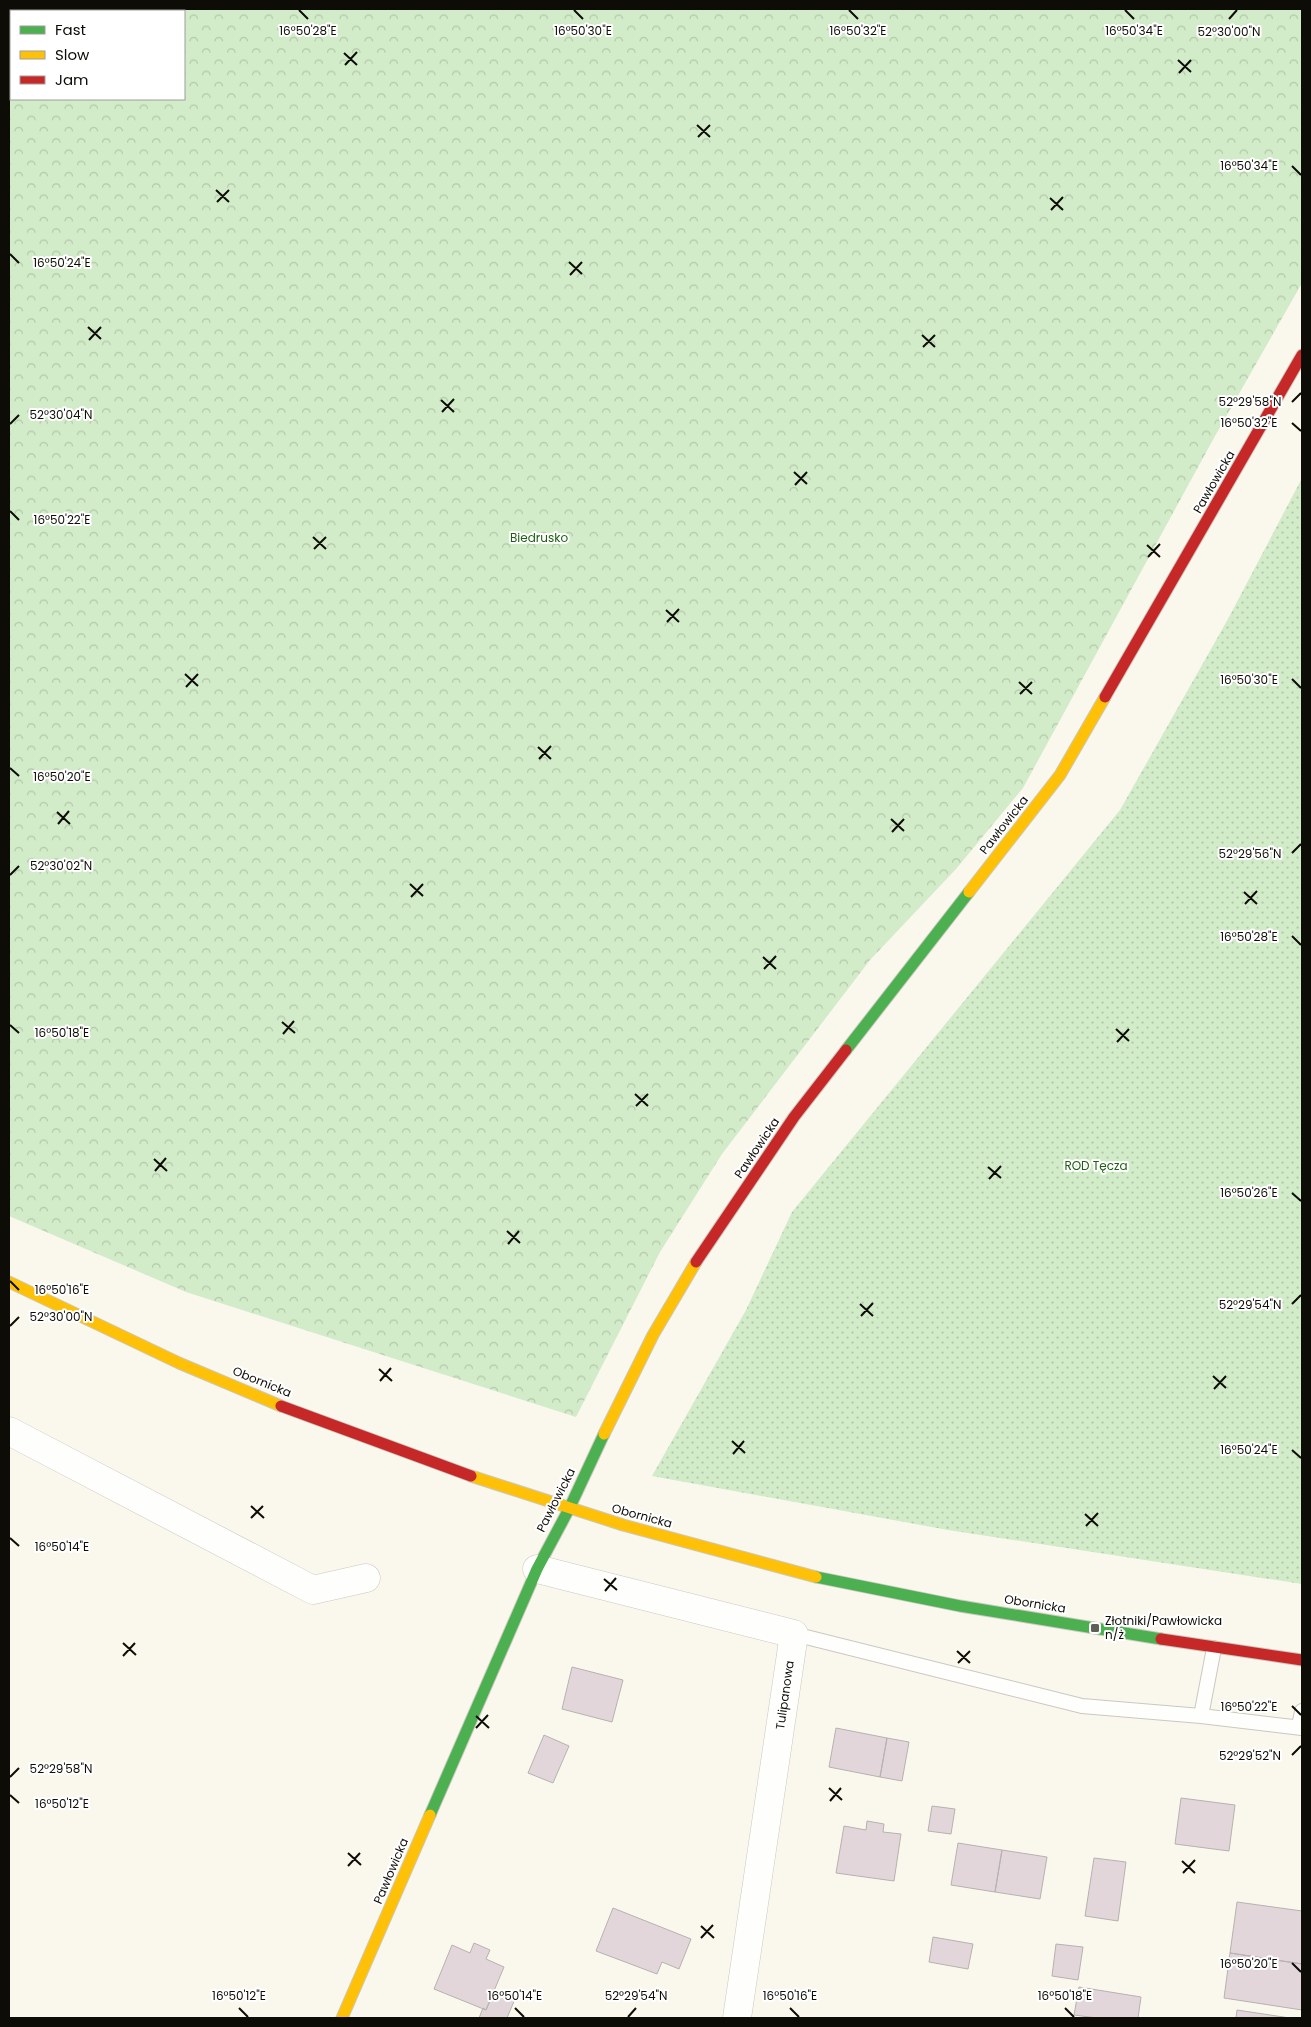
<svg xmlns="http://www.w3.org/2000/svg" width="1311" height="2027" font-family="Poppins,sans-serif">
  <defs>
    <pattern id="grass-dots" width="8" height="8" patternUnits="userSpaceOnUse" patternTransform="scale(1.25)"><rect width="8" height="8" fill="#d2ebc8"/><path d="M2 2h.1M6 6h.1" fill="none" stroke="#b3c8aa" stroke-width="1.8" stroke-linecap="round"/></pattern>
    <pattern id="park-crowns" width="20" height="18" patternUnits="userSpaceOnUse" patternTransform="scale(1.25)"><rect width="20" height="18" fill="#d2ebc8"/><path d="M2 6a3 3 0 1 1 6 0M12 15a3 3 0 1 1 6 0" fill="none" stroke="#b3c8aa"/></pattern>
  </defs>
  <rect width="100%" height="100%" fill="#faf8ed"/>
  <path fill="url(#grass-dots)" d="M 1302,478 L 1302,1584 L 948,1530 L 652,1476 L 746,1310 L 792,1212 L 1120,810 L 1228,619 Z"/>
  <path fill="url(#park-crowns)" fill-rule="evenodd" d="M 9,9 L 1302,9 L 1302,283 L 1215,436 L 1023,788 L 956,869 L 870,960 L 722,1154 L 660,1252 L 576,1417 L 186,1292 L 9,1216 ZM 11,11 L 184,11 L 184,99 L 11,99 Z"/>
  <path fill="#e2d6db" stroke="#b5b2af" d="M 572,1667 L 623,1680 L 612,1722 L 562,1709 Z
    M 836,1728 L 887,1738 L 880,1777 L 829,1767 Z
    M 544,1735 L 569,1746 L 553,1783 L 528,1773 Z
    M 887,1738 L 909,1742 L 902,1781 L 880,1777 Z
    M 1181,1798 L 1235,1805 L 1229,1851 L 1175,1844 Z
    M 932,1806 L 955,1809 L 951,1834 L 928,1831 Z
    M 867,1821 L 884,1824 L 883,1832 L 901,1834 L 894,1881 L 836,1873 L 844,1826 L 866,1830 Z
    M 958,1843 L 1002,1850 L 995,1892 L 951,1885 Z
    M 1002,1850 L 1047,1857 L 1040,1899 L 995,1892 Z
    M 1094,1858 L 1126,1862 L 1118,1921 L 1085,1916 Z
    M 1237,1902 L 1302,1911 L 1302,1964 L 1230,1953 Z
    M 613,1908 L 691,1939 L 679,1969 L 662,1962 L 657,1974 L 596,1951 Z
    M 933,1937 L 973,1944 L 968,1969 L 929,1962 Z
    M 474,1943 L 490,1950 L 486,1959 L 504,1967 L 486,2010 L 434,1989 L 452,1945 L 470,1953 Z
    M 1056,1944 L 1083,1947 L 1078,1980 L 1052,1976 Z
    M 1230,1953 L 1302,1964 L 1302,2010 L 1224,1998 Z
    M 1079,1987 L 1141,1997 L 1138,2018 L 1097,2018 L 1074,2015 Z
    M 494,1991 L 515,1999 L 507,2018 L 479,2018 L 483,2008 L 486,2010 Z
    M 1237,2010 L 1290,2018 L 1236,2018 Z"/>
  <g fill="none" stroke-linecap="round" stroke-linejoin="round">
    <g stroke="#cac8c0" stroke-width="16">
      <path id="lane" d="M 794,1634 L 1082,1706 L 1201,1716
        M 1214,1648 L 1201,1716 L 1302,1728
        M 1299,1727 L 1302,1711"/>
    </g>
    <g stroke="#cac8c0" stroke-width="29">
      <path id="street" d="M 9,1431 L 313,1590 L 366,1578
        M 537,1569 L 794,1634 L 737,2018"/>
    </g>
    <g stroke="#cac8c0" stroke-width="13">
      <path id="fast" d="M 846,1050 L 969,892
        M 816,1577 L 960,1606 L 1161,1639
        M 430,1815 L 537,1569 L 569,1509 L 604,1434"/>
    </g>
    <g stroke="#cac8c0" stroke-width="13">
      <path id="slow" d="M 969,892 L 1060,775 L 1105,697
        M 9,1282 L 179,1363 L 281,1406
        M 604,1434 L 653,1335 L 696,1262
        M 471,1476 L 623,1525 L 816,1577
        M 342,2018 L 430,1815"/>
    </g>
    <g stroke="#cac8c0" stroke-width="13">
      <path id="jam" d="M 1105,697 L 1302,355
        M 696,1262 L 794,1117 L 846,1050
        M 281,1406 L 471,1476
        M 1161,1639 L 1302,1660"/>
    </g>
    <use href="#lane" stroke="#fefefc" stroke-width="14"/>
    <use href="#street" stroke="#fefefc" stroke-width="28"/>
    <use href="#fast" stroke="#4caf50" stroke-width="11"/>
    <use href="#slow" stroke="#ffc107" stroke-width="11"/>
    <use href="#jam" stroke="#c62828" stroke-width="11"/>
  </g>
  <path fill="none" stroke="#0d0c06" stroke-width="2" d="M 299,10 L 308,19M 574,10 L 583,19M 849,10 L 858,19M 1125,10 L 1134,19M 1229,19 L 1237,10M 344,53 L 357,65M 1178,60 L 1191,72M 345,65 L 357,52M 1179,73 L 1191,60M 697,125 L 710,137M 698,137 L 710,125M 1292,166 L 1301,175M 216,190 L 229,202M 1050,198 L 1063,210M 217,202 L 229,190M 1051,210 L 1063,197M 10,254 L 19,263M 569,262 L 582,274M 570,275 L 582,262M 88,327 L 101,339M 922,335 L 935,347M 89,340 L 101,327M 923,347 L 935,335M 441,400 L 454,412M 1292,402 L 1301,393M 442,412 L 454,399M 1292,423 L 1301,431M 10,424 L 19,415M 794,472 L 807,484M 795,485 L 807,472M 10,511 L 19,520M 313,537 L 326,549M 1147,545 L 1160,557M 314,549 L 326,537M 1148,557 L 1160,544M 666,610 L 679,622M 667,622 L 679,609M 185,674 L 198,686M 1292,679 L 1301,688M 1019,682 L 1032,694M 186,687 L 198,674M 1020,694 L 1032,682M 538,747 L 551,759M 539,759 L 551,746M 10,768 L 19,776M 57,812 L 70,824M 891,819 L 904,831M 58,824 L 69,811M 892,832 L 904,819M 1292,853 L 1301,844M 10,875 L 19,866M 410,884 L 423,896M 1244,892 L 1257,904M 411,897 L 423,884M 1245,904 L 1257,891M 1292,936 L 1301,945M 763,957 L 776,969M 764,969 L 776,956M 282,1022 L 295,1033M 10,1025 L 19,1033M 1116,1029 L 1129,1041M 283,1034 L 294,1021M 1117,1042 L 1129,1029M 635,1094 L 648,1106M 636,1106 L 648,1094M 154,1159 L 167,1171M 988,1167 L 1001,1178M 155,1171 L 166,1158M 989,1179 L 1001,1166M 1292,1193 L 1301,1201M 507,1231 L 520,1243M 508,1244 L 519,1231M 10,1281 L 19,1290M 860,1304 L 873,1316M 1292,1304 L 1301,1295M 861,1316 L 873,1303M 10,1326 L 19,1317M 379,1369 L 392,1381M 1213,1376 L 1226,1388M 380,1381 L 391,1368M 1214,1389 L 1226,1376M 732,1441 L 745,1453M 1292,1450 L 1301,1458M 733,1454 L 744,1441M 251,1506 L 264,1518M 1085,1514 L 1098,1526M 251,1518 L 263,1506M 1086,1526 L 1098,1513M 10,1538 L 19,1546M 604,1579 L 617,1590M 605,1591 L 616,1578M 123,1643 L 136,1655M 957,1651 L 970,1663M 123,1656 L 135,1643M 958,1663 L 970,1651M 1292,1706 L 1301,1715M 476,1716 L 489,1728M 476,1728 L 488,1715M 1292,1755 L 1301,1746M 10,1777 L 19,1768M 829,1788 L 842,1800M 10,1795 L 19,1803M 830,1801 L 841,1788M 348,1853 L 361,1865M 1182,1861 L 1195,1873M 348,1866 L 360,1853M 1183,1873 L 1195,1860M 701,1926 L 714,1938M 701,1938 L 713,1925M 1292,1963 L 1301,1972M 239,2008 L 248,2017M 515,2008 L 524,2017M 790,2008 L 799,2017M 1065,2008 L 1074,2017M 628,2017 L 636,2008"/>
  <rect fill="#605f57" stroke="#fff" stroke-width="2" x="1090" y="1623" width="10" height="10" rx="2.5"/>
  <g text-anchor="middle" stroke-width="4" stroke-linejoin="round" paint-order="stroke">
    <g font-size="12" fill="#0d0c06" stroke="#fff">
      <text transform="translate(1214 482) rotate(-60)" y="4">Pawłowicka</text>
      <text transform="translate(1004 825) rotate(-52)" y="4">Pawłowicka</text>
      <text transform="translate(757 1148) rotate(-56)" y="4">Pawłowicka</text>
      <text transform="translate(262 1382) rotate(22)" y="4">Obornicka</text>
      <text transform="translate(556 1500) rotate(-63)" y="4">Pawłowicka</text>
      <text transform="translate(642 1516) rotate(15)" y="4">Obornicka</text>
      <text transform="translate(1035 1604) rotate(9)" y="4">Obornicka</text>
      <text transform="translate(785 1695) rotate(-82)" y="4">Tulipanowa</text>
      <text transform="translate(391 1871) rotate(-67)" y="4">Pawłowicka</text>
    </g>
    <g font-size="12" fill="#1e5f13" stroke="#fff">
      <text x="539" y="542">Biedrusko</text>
      <text x="1096" y="1170">ROD Tęcza</text>
    </g>
    <g font-size="12" fill="#0d0c06" stroke="#fff" text-anchor="start">
      <text x="1105" y="1625">Złotniki/Pawłowicka<tspan x="1105" dy="14">n/ż</tspan></text>
    </g>
  </g>
  <g font-size="12" text-anchor="middle" fill="#0d0c06" stroke="#fff" stroke-width="4" stroke-linejoin="round" paint-order="stroke">
    <text x="308" y="35">16°50'28"E</text>
    <text x="583" y="35">16°50'30"E</text>
    <text x="858" y="35">16°50'32"E</text>
    <text x="1134" y="35">16°50'34"E</text>
    <text x="1229" y="36">52°30'00"N</text>
    <text x="1249" y="170">16°50'34"E</text>
    <text x="62" y="267">16°50'24"E</text>
    <text x="1250" y="406">52°29'58"N</text>
    <text x="61" y="419">52°30'04"N</text>
    <text x="1249" y="427">16°50'32"E</text>
    <text x="62" y="524">16°50'22"E</text>
    <text x="1249" y="684">16°50'30"E</text>
    <text x="62" y="781">16°50'20"E</text>
    <text x="1250" y="858">52°29'56"N</text>
    <text x="61" y="870">52°30'02"N</text>
    <text x="1249" y="941">16°50'28"E</text>
    <text x="62" y="1037">16°50'18"E</text>
    <text x="1249" y="1197">16°50'26"E</text>
    <text x="62" y="1294">16°50'16"E</text>
    <text x="1250" y="1309">52°29'54"N</text>
    <text x="61" y="1321">52°30'00"N</text>
    <text x="1249" y="1454">16°50'24"E</text>
    <text x="62" y="1551">16°50'14"E</text>
    <text x="1249" y="1711">16°50'22"E</text>
    <text x="1250" y="1760">52°29'52"N</text>
    <text x="61" y="1773">52°29'58"N</text>
    <text x="62" y="1808">16°50'12"E</text>
    <text x="1249" y="1968">16°50'20"E</text>
    <text x="636" y="2000">52°29'54"N</text>
    <text x="239" y="2000">16°50'12"E</text>
    <text x="515" y="2000">16°50'14"E</text>
    <text x="790" y="2000">16°50'16"E</text>
    <text x="1065" y="2000">16°50'18"E</text>
  </g>
  <rect width="1311" height="2027" fill="none" stroke="#0d0c06" stroke-width="20"/>
  <rect x="10" y="10" width="175" height="90" fill="#ffffff" stroke="#9e9e9b"/>
  <rect x="20" y="26" width="25" height="8" fill="#4caf50" stroke="#9e9e9b"/>
  <text x="55" y="35" font-size="15" fill="#0d0c06">Fast</text>
  <rect x="20" y="51" width="25" height="8" fill="#ffc107" stroke="#9e9e9b"/>
  <text x="55" y="60" font-size="15" fill="#0d0c06">Slow</text>
  <rect x="20" y="76" width="25" height="8" fill="#c62828" stroke="#9e9e9b"/>
  <text x="55" y="85" font-size="15" fill="#0d0c06">Jam</text>
</svg>
